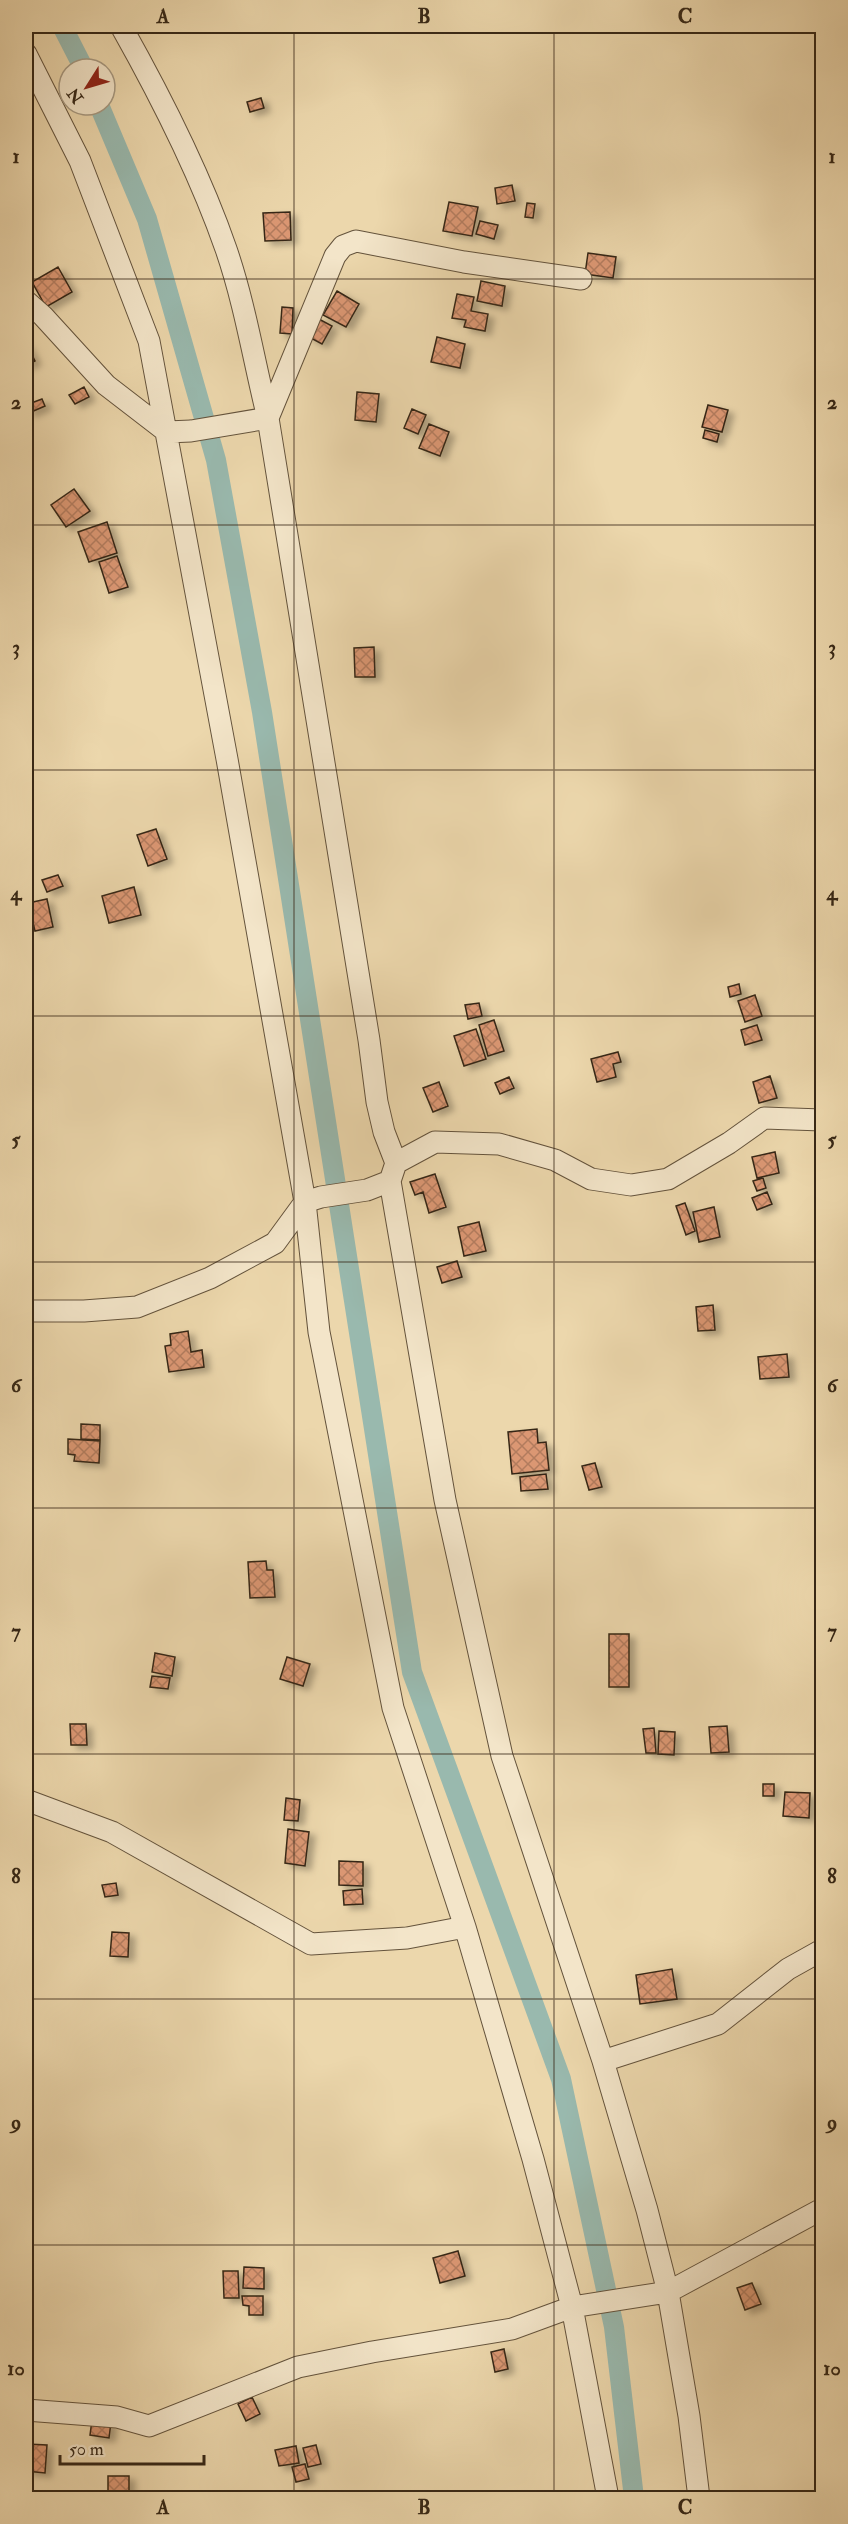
<svg xmlns="http://www.w3.org/2000/svg" width="848" height="2524" font-family="'IM FELL Double Pica',serif">
  <defs>
    <pattern id="building-cross-hatch" width="8" height="8" patternUnits="userSpaceOnUse" patternTransform="scale(1.5)"><rect width="8" height="8" fill="#db9773"/><path d="M0 0l8 8M0 8l8-8" fill="none" stroke="#b27b5d"/></pattern>
    <filter id="shadow"><feDropShadow dx="6" dy="4" stdDeviation="3" flood-color="#0004"/></filter>
  </defs>
  <rect width="100%" height="100%" fill="#ecd7ac"/>
  <filter id="stains"><feTurbulence type="fractalNoise" baseFrequency=".00333" numOctaves="4"/><feColorMatrix values="0 0 0 0 .2 0 0 0 0 .09 0 0 0 0 .02 0 0 0 .5 -.17"/></filter>
  <radialGradient id="worn" r=".72"><stop offset=".6" stop-color="#630" stop-opacity="0"/><stop offset="1" stop-color="#630" stop-opacity=".3"/></radialGradient>
  <g fill="none" stroke-linecap="round" stroke-linejoin="round">
    <path stroke="#99b9ae" stroke-width="20" d="M 62,26 L 84,69
      M 99,105 L 147,219 L 216,460 L 262,712 L 412,1672 L 561,2079 L 614,2327 L 634,2498"/>
  </g>
  <path fill="url(#building-cross-hatch)" stroke="#362716" stroke-width="1.5" filter="url(#shadow)" d="M 261,98 L 264,108 L 250,112 L 247,102 Z
    M 512,185 L 515,201 L 497,204 L 495,188 Z
    M 449,202 L 478,207 L 472,236 L 443,231 Z
    M 527,203 L 535,204 L 533,218 L 525,217 Z
    M 290,212 L 291,240 L 265,241 L 263,213 Z
    M 480,221 L 498,225 L 494,239 L 476,234 Z
    M 588,253 L 616,257 L 613,278 L 585,274 Z
    M 58,267 L 72,292 L 46,307 L 32,282 Z
    M 481,281 L 505,286 L 502,306 L 477,301 Z
    M 337,291 L 359,304 L 346,327 L 323,315 Z
    M 457,294 L 474,297 L 471,311 L 488,314 L 485,331 L 464,327 L 466,320 L 452,318 Z
    M 282,307 L 293,308 L 292,334 L 280,333 Z
    M 317,318 L 332,326 L 322,344 L 307,336 Z
    M 437,337 L 465,344 L 460,368 L 431,362 Z
    M 26,343 L 35,361 L 26,366 Z
    M 84,387 L 89,397 L 75,404 L 69,395 Z
    M 357,392 L 379,394 L 376,422 L 355,420 Z
    M 42,399 L 45,406 L 29,413 L 26,405 Z
    M 708,405 L 728,410 L 722,432 L 702,427 Z
    M 412,409 L 426,415 L 418,434 L 404,428 Z
    M 429,424 L 449,432 L 440,456 L 419,448 Z
    M 705,430 L 719,434 L 717,442 L 703,438 Z
    M 74,489 L 90,511 L 66,527 L 51,505 Z
    M 107,522 L 117,553 L 89,562 L 78,532 Z
    M 117,556 L 128,587 L 109,593 L 99,562 Z
    M 374,647 L 375,677 L 355,677 L 354,648 Z
    M 156,829 L 167,859 L 148,866 L 137,835 Z
    M 58,875 L 63,886 L 47,892 L 42,880 Z
    M 134,887 L 141,915 L 109,923 L 102,896 Z
    M 47,899 L 53,927 L 35,931 L 28,903 Z
    M 739,984 L 741,994 L 730,997 L 728,987 Z
    M 755,995 L 762,1016 L 745,1022 L 738,1001 Z
    M 479,1003 L 482,1016 L 468,1019 L 465,1005 Z
    M 494,1020 L 504,1051 L 488,1056 L 479,1025 Z
    M 757,1025 L 762,1040 L 745,1045 L 741,1030 Z
    M 476,1029 L 486,1059 L 464,1066 L 454,1036 Z
    M 618,1052 L 621,1062 L 613,1064 L 616,1077 L 597,1082 L 591,1059 Z
    M 770,1076 L 777,1098 L 759,1103 L 753,1082 Z
    M 509,1077 L 514,1088 L 500,1094 L 495,1083 Z
    M 439,1082 L 448,1106 L 433,1112 L 423,1088 Z
    M 775,1152 L 779,1173 L 757,1178 L 752,1157 Z
    M 435,1174 L 446,1207 L 429,1213 L 423,1192 L 415,1195 L 410,1182 Z
    M 763,1178 L 766,1188 L 757,1191 L 753,1181 Z
    M 767,1192 L 772,1204 L 757,1210 L 752,1198 Z
    M 685,1203 L 695,1231 L 686,1235 L 676,1206 Z
    M 714,1207 L 720,1237 L 699,1242 L 693,1212 Z
    M 479,1222 L 486,1251 L 464,1256 L 458,1227 Z
    M 457,1261 L 462,1277 L 442,1283 L 437,1267 Z
    M 713,1305 L 715,1330 L 698,1331 L 696,1307 Z
    M 188,1331 L 191,1352 L 202,1350 L 204,1367 L 169,1372 L 165,1346 L 171,1345 L 170,1334 Z
    M 787,1354 L 789,1377 L 760,1379 L 758,1357 Z
    M 81,1424 L 100,1425 L 100,1440 L 81,1439 Z
    M 537,1429 L 538,1443 L 546,1442 L 549,1470 L 512,1474 L 508,1432 Z
    M 68,1439 L 100,1441 L 99,1463 L 74,1461 L 75,1455 L 68,1454 Z
    M 595,1463 L 602,1487 L 589,1490 L 582,1466 Z
    M 546,1474 L 548,1489 L 521,1491 L 520,1477 Z
    M 266,1561 L 267,1570 L 273,1570 L 275,1597 L 250,1598 L 248,1562 Z
    M 609,1634 L 629,1634 L 629,1687 L 609,1687 Z
    M 155,1653 L 175,1657 L 172,1676 L 152,1672 Z
    M 287,1657 L 310,1664 L 303,1686 L 280,1679 Z
    M 152,1676 L 170,1678 L 168,1689 L 150,1687 Z
    M 70,1724 L 86,1724 L 87,1745 L 71,1745 Z
    M 727,1726 L 729,1752 L 711,1753 L 709,1727 Z
    M 654,1728 L 656,1753 L 646,1753 L 643,1729 Z
    M 659,1731 L 675,1732 L 674,1755 L 658,1754 Z
    M 763,1784 L 774,1784 L 774,1796 L 763,1796 Z
    M 785,1792 L 810,1793 L 809,1818 L 783,1816 Z
    M 286,1798 L 300,1800 L 298,1821 L 284,1820 Z
    M 288,1829 L 309,1832 L 305,1866 L 285,1863 Z
    M 339,1861 L 363,1862 L 363,1886 L 339,1885 Z
    M 116,1883 L 118,1895 L 105,1897 L 102,1885 Z
    M 362,1889 L 363,1904 L 344,1905 L 343,1891 Z
    M 112,1932 L 129,1933 L 128,1957 L 110,1956 Z
    M 672,1969 L 677,1999 L 640,2004 L 636,1975 Z
    M 458,2251 L 465,2276 L 440,2283 L 433,2258 Z
    M 244,2267 L 264,2268 L 264,2289 L 243,2288 Z
    M 223,2271 L 238,2271 L 239,2298 L 224,2298 Z
    M 752,2283 L 761,2304 L 745,2310 L 737,2288 Z
    M 242,2296 L 263,2296 L 263,2315 L 249,2315 L 249,2306 L 243,2305 Z
    M 504,2349 L 508,2369 L 495,2372 L 491,2352 Z
    M 252,2397 L 260,2414 L 246,2421 L 238,2404 Z
    M 92,2420 L 111,2422 L 109,2438 L 90,2435 Z
    M 26,2444 L 47,2445 L 45,2473 L 26,2471 Z
    M 316,2445 L 321,2464 L 308,2467 L 303,2448 Z
    M 296,2446 L 299,2463 L 279,2466 L 275,2450 Z
    M 305,2464 L 309,2479 L 296,2482 L 292,2467 Z
    M 108,2476 L 129,2476 L 129,2498 L 108,2498 Z"/>
  <g fill="none" stroke-linecap="round" stroke-linejoin="round">
    <g stroke="#64533c" stroke-width="23">
      <path id="street" d="M 121,26 C 161,97 199,171 226,249 C 245,304 254,362 268,418
        M 26,54 L 80,161 L 149,341 L 227,759 L 305,1202 L 319,1332 L 393,1708 L 465,1927 L 533,2159 L 572,2307 L 608,2498
        M 26,301 L 43,316 L 106,385 L 167,432 L 191,431 L 268,418 L 369,1040 L 377,1102 L 384,1132 L 396,1163 L 390,1181 L 445,1500 L 502,1756 L 603,2061 L 647,2210 L 668,2292 L 689,2416 L 699,2498
        M 268,418 L 335,256 L 343,246 L 356,241 L 464,262 L 581,279
        M 396,1163 L 435,1142 L 499,1144 L 555,1160 L 591,1179 L 631,1185 L 668,1179 L 729,1143 L 764,1118 L 822,1120
        M 26,1311 L 84,1311 L 137,1307 L 210,1278 L 275,1243 L 305,1202 L 321,1197 L 367,1190 L 390,1181
        M 26,1800 L 112,1832 L 311,1944 L 407,1938 L 465,1927
        M 603,2061 L 718,2024 L 788,1969 L 822,1950
        M 26,2410 L 117,2417 L 149,2426 L 298,2367 L 372,2352 L 512,2329 L 572,2307 L 668,2292 L 822,2209"/>
    </g>
    <use href="#street" stroke="#f3e5c9" stroke-width="21"/>
  </g>
  <path fill="none" stroke="#362716" stroke-width="1.5" stroke-opacity="0.55" d="M 294,26 L 294,2498M 554,26 L 554,2498M 26,279 L 822,279M 26,525 L 822,525M 26,770 L 822,770M 26,1016 L 822,1016M 26,1262 L 822,1262M 26,1508 L 822,1508M 26,1754 L 822,1754M 26,1999 L 822,1999M 26,2245 L 822,2245"/>
  <rect width="848" height="2524" fill="none" stroke="#ecd7ac" stroke-width="66"/>
  <g transform="translate(87 87) rotate(233)"><circle r="28" fill="#f3e5c9" stroke="#a79981" stroke-width="1.5"/>
  <path d="M0-4.5L10 22L0 15L-10 22Z" fill="#8f2418"/>
  <text y="-9" font-size="16" font-weight="bold" text-anchor="middle" fill="#362716">N</text>
  </g>
  <path d="M60 2455v9h144v-9" fill="none" stroke="#362716" stroke-width="3"/>
  <text x="69" y="2455" font-size="18" fill="#362716" stroke="#f3e5c9" stroke-width="4.5" paint-order="stroke">50 m</text>
  <rect x="33" y="33" width="782" height="2458" fill="none" stroke="#362716" stroke-width="2"/>
  <g font-size="20" text-anchor="middle" font-weight="bold" fill="#362716">
    <text x="163" y="23">A</text>
    <text x="424" y="23">B</text>
    <text x="685" y="23">C</text>
    <text x="16" y="163">1</text>
    <text x="832" y="163">1</text>
    <text x="16" y="409">2</text>
    <text x="832" y="409">2</text>
    <text x="16" y="654">3</text>
    <text x="832" y="654">3</text>
    <text x="16" y="900">4</text>
    <text x="832" y="900">4</text>
    <text x="16" y="1146">5</text>
    <text x="832" y="1146">5</text>
    <text x="16" y="1392">6</text>
    <text x="832" y="1392">6</text>
    <text x="16" y="1638">7</text>
    <text x="832" y="1638">7</text>
    <text x="16" y="1883">8</text>
    <text x="832" y="1883">8</text>
    <text x="16" y="2129">9</text>
    <text x="832" y="2129">9</text>
    <text x="16" y="2375">10</text>
    <text x="832" y="2375">10</text>
    <text x="163" y="2514">A</text>
    <text x="424" y="2514">B</text>
    <text x="685" y="2514">C</text>
  </g>
  <rect width="100%" height="100%" filter="url(#stains)"/>
  <rect width="100%" height="100%" fill="url(#worn)"/>
</svg>
